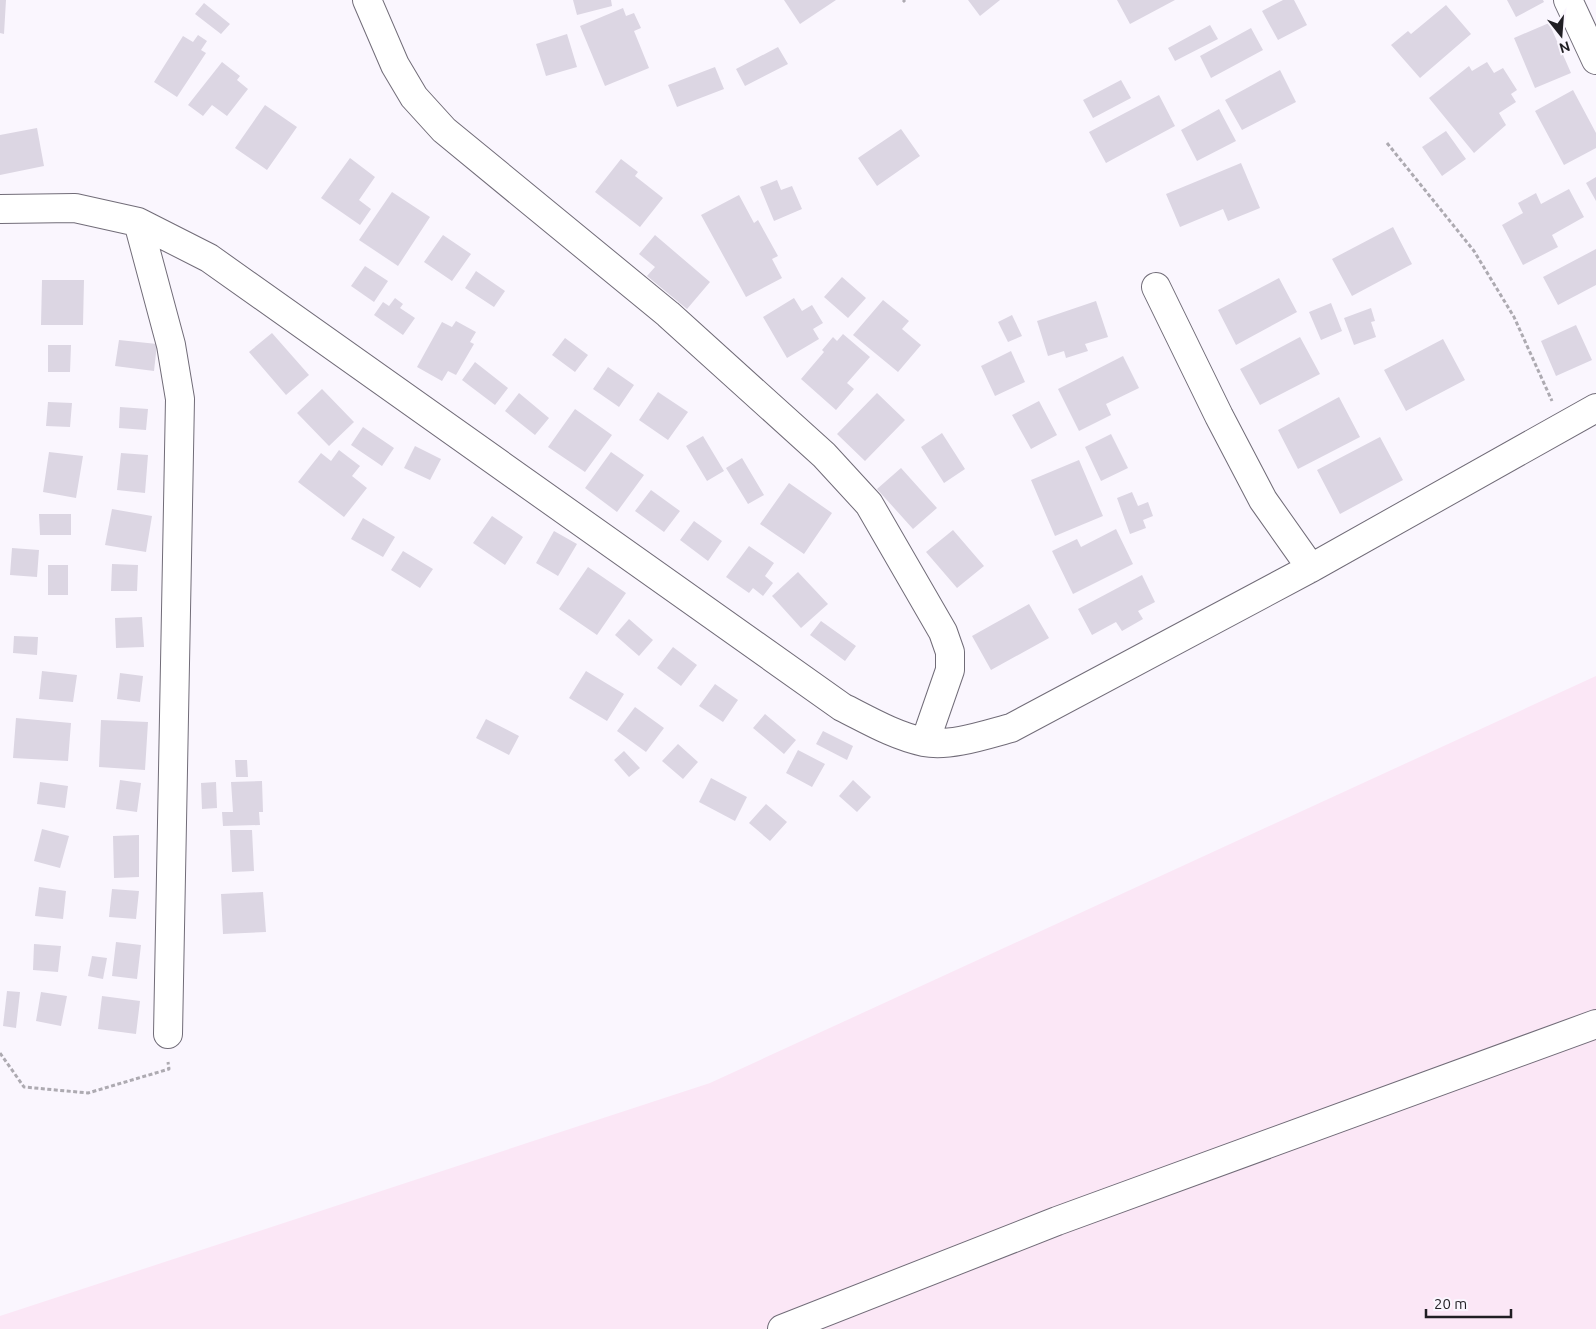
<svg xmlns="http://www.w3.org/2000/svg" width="1596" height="1329" font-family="Ubuntu,sans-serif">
  <rect width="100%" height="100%" fill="#faf6fe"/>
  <path fill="#fbe7f6" d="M 1596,676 L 1596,1329 L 0,1329 L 0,1316 L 710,1083 Z"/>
  <path fill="#dcd6e3" d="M 0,0 L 6,0 L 4,34 L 0,33 Z
    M 573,0 L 611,0 L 612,6 L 577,15 Z
    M 784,0 L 836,0 L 800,24 Z
    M 968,0 L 1000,0 L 980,16 Z
    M 1117,0 L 1175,0 L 1130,24 Z
    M 1283,0 L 1294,0 L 1307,25 L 1278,40 L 1262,11 Z
    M 1507,0 L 1543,0 L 1544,2 L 1516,17 Z
    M 204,3 L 230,24 L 221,34 L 195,14 Z
    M 1446,5 L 1471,34 L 1420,78 L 1391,45 L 1408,31 L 1411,34 Z
    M 623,8 L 626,16 L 634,13 L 641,28 L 634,31 L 649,68 L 605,86 L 580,26 Z
    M 1549,23 L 1571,73 L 1535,88 L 1514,38 Z
    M 1210,25 L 1218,39 L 1175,61 L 1168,48 Z
    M 1251,28 L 1263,50 L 1211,78 L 1200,56 Z
    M 567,34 L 577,67 L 546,76 L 536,44 Z
    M 198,35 L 207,41 L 201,50 L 206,53 L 177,97 L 154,82 L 183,36 L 193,42 Z
    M 778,47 L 788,64 L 745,86 L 736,69 Z
    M 222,62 L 240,76 L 237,80 L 248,89 L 227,116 L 212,105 L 203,116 L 188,105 Z
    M 1487,62 L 1494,73 L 1503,68 L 1517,90 L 1511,94 L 1516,102 L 1499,113 L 1506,125 L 1474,153 L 1429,98 L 1469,66 L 1472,71 Z
    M 715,67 L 724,89 L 677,107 L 668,85 Z
    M 1280,70 L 1296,102 L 1242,130 L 1225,100 Z
    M 1121,80 L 1131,98 L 1093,118 L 1083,100 Z
    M 1573,90 L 1596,133 L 1596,148 L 1564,165 L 1535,111 Z
    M 1159,95 L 1175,126 L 1106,163 L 1089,132 Z
    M 265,105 L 297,127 L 267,170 L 235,148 Z
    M 1219,109 L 1236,141 L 1197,161 L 1181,130 Z
    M 37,128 L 44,166 L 0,175 L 0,135 Z
    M 901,129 L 920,156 L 877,186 L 858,158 Z
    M 1446,131 L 1466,159 L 1442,176 L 1422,147 Z
    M 350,158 L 375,177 L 359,200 L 371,209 L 360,225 L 321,198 Z
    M 621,159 L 638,172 L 635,176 L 663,198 L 640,227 L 595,192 Z
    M 1241,163 L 1260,208 L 1228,221 L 1223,209 L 1180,227 L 1166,194 Z
    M 1596,177 L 1596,201 L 1586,183 Z
    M 777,180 L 781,190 L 792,186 L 802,209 L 774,221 L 760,187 Z
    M 1569,189 L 1584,217 L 1552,235 L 1558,247 L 1523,265 L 1502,225 L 1523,213 L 1518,203 L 1536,193 L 1541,204 Z
    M 392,192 L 430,217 L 398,266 L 359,240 Z
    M 739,195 L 754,223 L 758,220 L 778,256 L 772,259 L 782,278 L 746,297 L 701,215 Z
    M 1393,227 L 1412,264 L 1352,296 L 1332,259 Z
    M 443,235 L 471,254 L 452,281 L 424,262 Z
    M 655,235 L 710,282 L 687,309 L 647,276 L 655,267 L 639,254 Z
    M 1596,249 L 1596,285 L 1558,305 L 1543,277 Z
    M 365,266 L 388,281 L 374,302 L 351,286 Z
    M 476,271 L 505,291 L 494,307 L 465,288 Z
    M 842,277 L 866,298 L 848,318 L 824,297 Z
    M 1279,278 L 1297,312 L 1236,345 L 1218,310 Z
    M 42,280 L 84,280 L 83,325 L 41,325 Z
    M 395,298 L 403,304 L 400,308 L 415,318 L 403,335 L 374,315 L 383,302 L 389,306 Z
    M 794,298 L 802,311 L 812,305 L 823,323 L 813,329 L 819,339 L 787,358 L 763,317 Z
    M 883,300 L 909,321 L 902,329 L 921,345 L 898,372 L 853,335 Z
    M 1096,301 L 1108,337 L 1085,344 L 1088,351 L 1066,358 L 1064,351 L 1048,356 L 1037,321 Z
    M 1331,303 L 1342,331 L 1321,340 L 1309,312 Z
    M 1371,308 L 1375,321 L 1371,322 L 1376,337 L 1354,345 L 1344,318 Z
    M 1012,315 L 1022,336 L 1008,342 L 998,322 Z
    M 456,321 L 476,332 L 470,342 L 474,344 L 456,375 L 448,371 L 442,381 L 417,367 L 442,322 L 452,327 Z
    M 1576,325 L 1592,360 L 1556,376 L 1541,341 Z
    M 272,333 L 309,375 L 286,395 L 249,352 Z
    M 843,334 L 870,357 L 847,383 L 854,389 L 836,410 L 801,379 L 824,352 L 822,350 L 833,337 L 837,341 Z
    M 1300,337 L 1320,374 L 1260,405 L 1240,369 Z
    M 565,338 L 588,355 L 575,372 L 552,355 Z
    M 1443,339 L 1465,380 L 1406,411 L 1384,370 Z
    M 119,340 L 157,344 L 154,371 L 115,366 Z
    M 48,345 L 71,345 L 70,372 L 48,372 Z
    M 1011,351 L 1025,382 L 995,396 L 981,366 Z
    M 1123,356 L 1139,388 L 1106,404 L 1111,415 L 1079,431 L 1058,389 Z
    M 475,362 L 508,388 L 495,405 L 462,380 Z
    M 608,367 L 634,385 L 619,407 L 593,389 Z
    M 322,389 L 354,422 L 329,446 L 297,413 Z
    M 658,392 L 688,412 L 668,440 L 639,420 Z
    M 519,393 L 549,418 L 535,435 L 505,411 Z
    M 877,393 L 905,420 L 865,461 L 837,434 Z
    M 1339,397 L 1360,437 L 1298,469 L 1278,430 Z
    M 1039,401 L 1057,435 L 1031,449 L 1012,415 Z
    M 48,402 L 72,403 L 70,427 L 46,426 Z
    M 120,407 L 148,409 L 146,430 L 119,428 Z
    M 575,409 L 612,435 L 585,472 L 548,447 Z
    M 363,427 L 394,448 L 382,466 L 351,445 Z
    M 942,433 L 965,469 L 944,483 L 921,447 Z
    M 1111,434 L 1128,468 L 1101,481 L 1085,447 Z
    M 703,436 L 724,471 L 707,481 L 686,446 Z
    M 1380,437 L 1403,480 L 1340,514 L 1317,470 Z
    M 415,446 L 441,459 L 430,480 L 404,468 Z
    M 339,450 L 360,466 L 352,476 L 367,488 L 344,517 L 298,482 L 321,453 L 331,461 Z
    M 49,452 L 83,456 L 76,498 L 43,492 Z
    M 611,452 L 644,475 L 617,512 L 585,488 Z
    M 121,453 L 148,455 L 145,493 L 117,490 Z
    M 742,458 L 764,495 L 748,504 L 726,468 Z
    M 1079,460 L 1103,516 L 1055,536 L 1031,480 Z
    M 901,468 L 937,508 L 913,529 L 877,489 Z
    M 789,483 L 832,513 L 804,554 L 760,524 Z
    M 651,490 L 680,511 L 664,532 L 635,511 Z
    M 1132,492 L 1138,506 L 1148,502 L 1153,516 L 1143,520 L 1146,528 L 1130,534 L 1117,498 Z
    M 112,509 L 152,516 L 146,552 L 105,545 Z
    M 39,514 L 71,514 L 71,535 L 40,535 Z
    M 492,516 L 523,537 L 505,565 L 473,543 Z
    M 363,518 L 395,537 L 383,557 L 351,539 Z
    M 694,521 L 722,541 L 708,561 L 680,540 Z
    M 1116,529 L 1133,564 L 1073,594 L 1052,551 L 1077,539 L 1081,547 Z
    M 953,530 L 984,566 L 957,588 L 926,552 Z
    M 554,531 L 577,544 L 558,576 L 536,563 Z
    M 749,546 L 774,563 L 765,576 L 773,583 L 763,596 L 753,588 L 749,593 L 726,577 Z
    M 12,548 L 39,550 L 37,577 L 10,575 Z
    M 403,551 L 433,569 L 420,588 L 391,570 Z
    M 112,564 L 138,565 L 137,591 L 111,591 Z
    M 48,565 L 68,565 L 68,595 L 48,595 Z
    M 588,567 L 626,593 L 597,635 L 559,609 Z
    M 798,572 L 828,604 L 801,628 L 772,596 Z
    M 1142,575 L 1155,602 L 1138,611 L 1143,619 L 1122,631 L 1116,622 L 1092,635 L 1078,609 Z
    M 1029,604 L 1049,638 L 991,670 L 972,636 Z
    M 142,617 L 144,647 L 116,648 L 115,618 Z
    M 629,619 L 653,640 L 639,656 L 615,635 Z
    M 821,621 L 856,646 L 845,661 L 810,635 Z
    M 14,636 L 38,637 L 37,655 L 13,653 Z
    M 673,647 L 697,665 L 681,686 L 657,668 Z
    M 42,671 L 77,675 L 73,702 L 39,699 Z
    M 586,671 L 624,694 L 607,721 L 569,698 Z
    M 120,673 L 143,676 L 140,702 L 117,699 Z
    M 715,684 L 738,700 L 723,722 L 699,706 Z
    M 635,707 L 664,728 L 646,752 L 617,731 Z
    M 765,714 L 796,740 L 784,754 L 753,728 Z
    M 16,718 L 71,723 L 68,761 L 13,758 Z
    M 486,719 L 519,736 L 509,755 L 476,738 Z
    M 101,720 L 148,722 L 145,770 L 99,767 Z
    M 823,731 L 853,746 L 847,760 L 816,744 Z
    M 678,744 L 698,762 L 683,779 L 662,761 Z
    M 798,750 L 825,764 L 812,787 L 786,773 Z
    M 624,751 L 640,768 L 629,777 L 614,760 Z
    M 235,760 L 247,760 L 248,777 L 236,777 Z
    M 711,778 L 747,797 L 735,821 L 699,802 Z
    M 120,780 L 141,783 L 137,812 L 116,809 Z
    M 853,780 L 871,797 L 857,812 L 839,796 Z
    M 262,781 L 263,812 L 259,812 L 260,825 L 223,826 L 222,812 L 233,812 L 231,782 Z
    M 40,782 L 68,786 L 65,808 L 37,804 Z
    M 216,782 L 217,808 L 202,809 L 201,783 Z
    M 766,804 L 787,822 L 770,841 L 749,823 Z
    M 42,829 L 69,836 L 60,868 L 34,861 Z
    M 230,830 L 252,830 L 254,871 L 232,872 Z
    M 139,835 L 139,877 L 114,878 L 113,836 Z
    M 39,887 L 66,891 L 63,919 L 35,916 Z
    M 112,889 L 139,891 L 136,919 L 109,917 Z
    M 263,892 L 266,932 L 223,934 L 221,894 Z
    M 116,942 L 141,945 L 137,979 L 112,976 Z
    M 34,944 L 61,946 L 58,972 L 33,970 Z
    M 92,956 L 107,958 L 103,979 L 88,976 Z
    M 7,991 L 20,992 L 16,1028 L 3,1026 Z
    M 41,992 L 67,996 L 61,1026 L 36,1021 Z
    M 102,996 L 140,1001 L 136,1034 L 98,1029 Z"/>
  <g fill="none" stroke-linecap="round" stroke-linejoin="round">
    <g stroke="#716c78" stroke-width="30">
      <path id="minor" d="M 367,0 L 395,65 L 414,97 L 444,130 L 668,314 L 824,455 L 869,504 L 943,632 L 950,652 L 950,670 L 925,742
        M 1568,0 L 1596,60
        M 0,209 L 75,208 L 138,222 L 209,258 L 842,707 C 868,720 895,736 924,742 C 950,747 985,735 1011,728 L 1311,568 L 1596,408
        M 138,222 L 171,345 L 180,399 L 168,1034
        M 1156,287 L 1219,416 L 1263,500 L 1311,568
        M 782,1329 L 1057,1221 L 1596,1024"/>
    </g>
    <path stroke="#adaab1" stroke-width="3" stroke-dasharray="4 2.5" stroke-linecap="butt" d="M 903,0 L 905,2
      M 1387,143 L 1474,251 L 1514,317 L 1552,401
      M 0,1053 L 24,1087 L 88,1093 L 169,1069 L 168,1062"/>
    <use href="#minor" stroke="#fff" stroke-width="28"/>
  </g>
  <g transform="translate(1561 35) rotate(163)" stroke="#faf6fe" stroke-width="4" paint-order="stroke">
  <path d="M0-4L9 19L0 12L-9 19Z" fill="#201e23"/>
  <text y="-8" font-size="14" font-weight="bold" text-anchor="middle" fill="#201e23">N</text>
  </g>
  <path d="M1426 1309v8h85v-8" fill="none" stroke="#201e23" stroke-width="2.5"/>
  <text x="1434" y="1309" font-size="15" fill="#201e23" stroke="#faf6fe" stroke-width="4" paint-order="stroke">20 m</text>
</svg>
